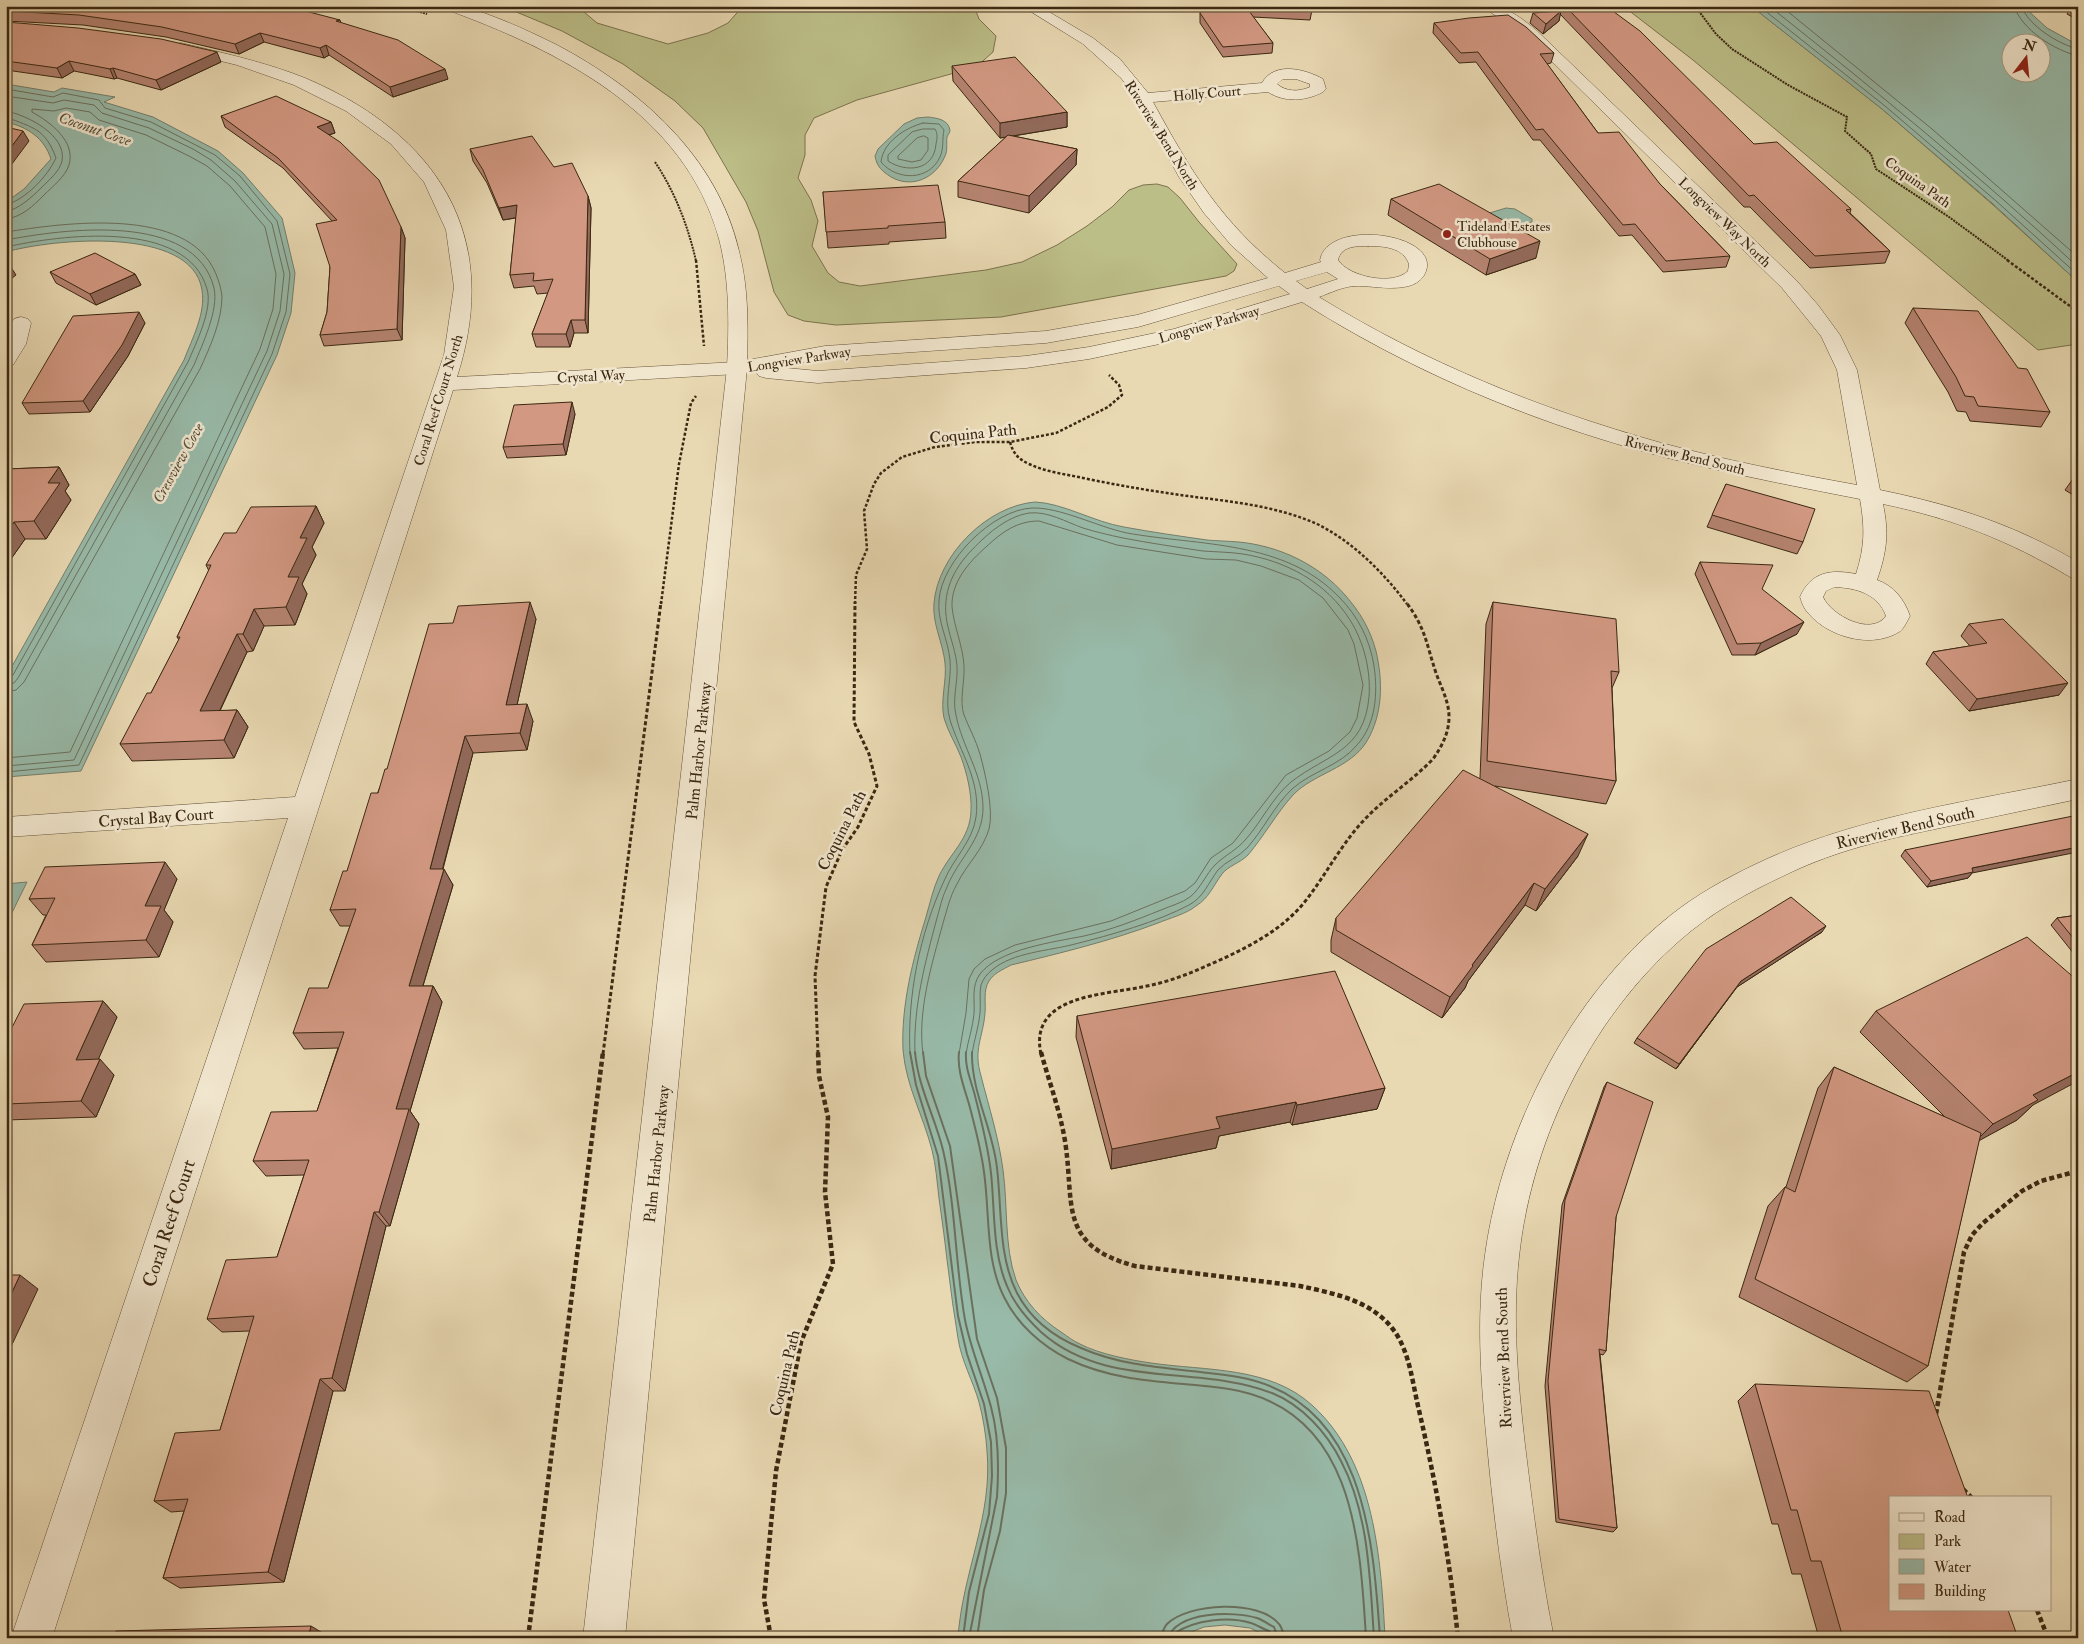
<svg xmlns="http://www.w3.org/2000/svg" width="2084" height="1644" font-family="'IM FELL Double Pica',serif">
  <rect width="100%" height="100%" fill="#e9d9b3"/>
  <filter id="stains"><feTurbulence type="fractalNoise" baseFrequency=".004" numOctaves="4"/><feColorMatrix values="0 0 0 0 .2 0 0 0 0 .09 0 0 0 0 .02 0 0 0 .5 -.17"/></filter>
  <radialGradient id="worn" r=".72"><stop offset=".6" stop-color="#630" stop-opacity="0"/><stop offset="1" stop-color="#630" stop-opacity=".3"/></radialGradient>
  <path fill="#bcbe88" stroke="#7c734d" d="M 502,6 L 577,6 L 597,23 L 668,44 L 708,33 L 728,23 L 743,6 L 974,6 L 979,19 L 996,36 L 993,52 L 976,67 L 857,100 L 814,118 L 805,135 L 805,155 L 798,178 L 811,200 L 818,221 L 812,246 L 828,273 L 839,282 L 860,286 L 986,270 L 1022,262 L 1057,245 L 1087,226 L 1112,207 L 1129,190 L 1143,185 L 1157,184 L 1168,187 L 1180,198 L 1199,222 L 1237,264 L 1234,271 L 1226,276 L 1001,317 L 836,325 L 804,321 L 788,315 L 774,292 L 758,231 L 746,202 L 703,128 L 675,101 L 623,64 L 562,31 Z
    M 1623,6 L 1751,6 L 1882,109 L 1992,204 L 2078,282 L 2078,344 L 2038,350 L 1693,60 Z"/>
  <path fill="#98baa9" stroke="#73806d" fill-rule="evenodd" d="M 1751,6 L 2023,6 L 2047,28 L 2078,45 L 2078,282 L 1992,203 L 1882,109 ZM 2012,42 L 2042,42 L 2042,72 L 2012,72 Z
    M 6,84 L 54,92 L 62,88 L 115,97 L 104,102 L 153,117 L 218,151 L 243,173 L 282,218 L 295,273 L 291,313 L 277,355 L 81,771 L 6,777 L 6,677 L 184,360 C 192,339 206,313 202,290 C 192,225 51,239 6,252 L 6,202 L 24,189 L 51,159 C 44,138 28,127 6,122 Z
    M 928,117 C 936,118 948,119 950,130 C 950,133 948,134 947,137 C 946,144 948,150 945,156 C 936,178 912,189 891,177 C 882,171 877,167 875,156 L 878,149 L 904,124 L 917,118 Z
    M 1506,208 L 1515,209 L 1532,219 L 1532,222 L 1499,234 L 1473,218 Z
    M 1035,502 C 1063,503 1094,522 1124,527 C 1151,532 1179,536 1207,540 C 1217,541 1228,541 1239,542 C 1279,546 1318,564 1345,595 C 1360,612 1370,629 1376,651 C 1383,681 1383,714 1367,741 C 1350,769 1314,773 1293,795 C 1276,814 1264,836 1248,855 C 1240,863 1228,866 1222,874 C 1213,886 1209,898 1196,906 C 1186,914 1170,918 1158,923 C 1110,941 1061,953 1011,965 C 1002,970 994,973 989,981 C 983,990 986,1003 985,1013 C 983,1038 973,1049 981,1076 C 989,1107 999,1139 1003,1170 C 1008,1206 1004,1246 1016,1280 C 1025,1302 1041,1319 1061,1332 C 1067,1336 1073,1341 1080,1344 C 1099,1354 1130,1360 1151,1363 C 1206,1371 1270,1366 1313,1406 C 1375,1463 1381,1559 1385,1638 L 1271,1638 L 1250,1628 L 1225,1625 L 1204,1627 L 1176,1638 L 958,1638 C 962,1574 993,1516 987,1451 C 986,1435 983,1417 979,1402 C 973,1381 961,1360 958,1338 C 950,1292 946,1245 939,1198 C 937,1182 936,1165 932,1150 C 923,1115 906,1086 903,1050 C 901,1005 913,959 926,917 C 930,903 933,889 939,876 C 950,853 970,839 971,811 C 972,795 967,773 961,757 C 956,744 948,732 944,718 C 940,700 947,681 945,663 C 943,643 932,623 934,603 C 938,555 987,506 1035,502 Z
    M 27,882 L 6,925 L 6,884 Z"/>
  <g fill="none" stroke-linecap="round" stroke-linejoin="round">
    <path stroke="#6a715e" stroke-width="1" d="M 1759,6 L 1885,106 L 1995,200 L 2078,275
      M 1769,6 C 1875,90 1979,175 2078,267
      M 1781,6 L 1932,129 L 2078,257
      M 2014,6 C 2022,30 2054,50 2078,56
      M 2021,6 C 2029,26 2058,44 2078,49
      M 6,89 L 53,97 L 63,93 L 99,100 L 105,108 L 151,122 L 215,155 L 240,176 L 277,221 L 290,274 L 286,312 L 272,354 L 79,765 L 6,772
      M 6,96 L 53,103 L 64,100 L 94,105 L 102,113 L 149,128 L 193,149 L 211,160 L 235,181 L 272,224 L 284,274 L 280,311 L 267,351 L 74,760 L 6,766
      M 6,111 C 27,115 67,135 62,161 C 60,171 48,181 41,188 C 31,198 20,208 6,212
      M 6,117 C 33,128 45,128 56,158 C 47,177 26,199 6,205
      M 923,123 L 939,124 L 944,130 C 942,139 944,148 940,157 C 929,181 897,181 881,162 C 883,142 905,128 923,123 Z
      M 923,129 L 935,129 C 938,134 937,139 936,144 C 934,171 906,173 888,161 L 888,155 L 912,132 Z
      M 924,136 L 928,138 L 928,150 L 921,160 L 912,162 L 898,159 L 898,156 L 917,138 Z
      M 6,219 C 22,217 33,206 44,195 C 53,186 65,177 69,165 C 76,141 50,122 32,112 L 32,109 L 54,111 L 66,108 L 90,112 L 99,120 L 146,135 L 189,156 L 207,166 L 230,186 L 265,227 L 276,274 L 273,309 L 260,349 L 70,752 L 6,758
      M 6,232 C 64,223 188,205 216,274 C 219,282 221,288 222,296 C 222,321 210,347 200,369 L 24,682 L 16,690 L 6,692
      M 6,240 C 63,229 195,211 214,288 C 219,310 202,345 194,365 L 18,678 L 14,683 L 6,684
      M 6,247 C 59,235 187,218 207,289 C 213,309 196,343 188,362 L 13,675 L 6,678
      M 910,1054 C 907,996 920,933 944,881 C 953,859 973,841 976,817 C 981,781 960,752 950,720 C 944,700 952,679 950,660 C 948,639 937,621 939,600 C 942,561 992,510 1032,508 C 1060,507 1098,527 1127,533 C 1200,546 1284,540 1339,597 C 1358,616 1370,640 1374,666 C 1378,693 1376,724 1357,745 C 1340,766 1312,771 1292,789 C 1274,806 1264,829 1247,848 C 1239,857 1226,861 1218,870 C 1208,883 1204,897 1189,905 C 1157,922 1111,935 1075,944 C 1049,951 1013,952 992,970 C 987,974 983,979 981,985 C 979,994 981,1004 980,1013 C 979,1026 974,1040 972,1054
      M 915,1054 C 913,1007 925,963 937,918 C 940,908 942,897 947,887 C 958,859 983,840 983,808 C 983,774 962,747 956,715 C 952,699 958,683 957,666 C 956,653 951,640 948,627 C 941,598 950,574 969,553 C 985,536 1005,517 1029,513 C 1048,511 1066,522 1083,528 C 1096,532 1109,535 1123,538 C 1149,543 1176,547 1203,551 C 1216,552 1230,552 1243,554 C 1286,561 1326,582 1350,620 C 1364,642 1371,671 1369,697 C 1364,752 1327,754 1291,782 C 1272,798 1262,821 1246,839 C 1237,850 1225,855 1215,865 C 1206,874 1201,888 1190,897 C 1182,903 1170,906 1161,910 C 1136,920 1111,930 1084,936 C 1054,942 999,949 980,974 C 971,986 975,1001 974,1014 C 973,1027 968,1040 966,1054
      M 923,1054 C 917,1011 932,964 943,923 C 947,910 950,896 957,884 C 966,865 983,850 989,829 C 994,810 985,773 980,754 C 976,740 969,728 964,715 C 959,701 965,681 964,666 C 963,646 954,627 952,607 C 951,582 969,562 986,547 C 1002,532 1017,521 1039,521 L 1117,545 L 1206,559 L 1236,560 L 1261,566 L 1299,580 L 1323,598 L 1348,630 L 1354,644 L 1363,685 L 1357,718 L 1350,732 L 1329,751 L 1286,775 L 1233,843 L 1211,858 L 1195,883 L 1185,891 L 1111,921 L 1015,945 L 985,959 L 974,969 L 969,979 L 966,1013 L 959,1054"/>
    <path stroke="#6a715e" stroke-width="2" d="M 910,1052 L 916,1085 L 938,1156 L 958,1316 L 967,1354 L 984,1404 L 991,1442 L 992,1476 L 989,1514 L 969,1592 L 963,1638
      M 915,1052 C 918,1087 935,1117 943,1150 C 956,1206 955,1264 965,1320 C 971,1350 983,1377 991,1407 C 999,1436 999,1467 997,1497 L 969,1638
      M 923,1052 L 926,1076 L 950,1146 L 977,1339 L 997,1398 L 1006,1448 L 1006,1493 L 1000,1531 L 984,1590 L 977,1638
      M 959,1052 C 957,1070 964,1087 969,1104 C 975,1127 981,1149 984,1172 C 990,1214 985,1259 1004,1297 C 1017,1324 1042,1346 1068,1359 C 1120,1384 1174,1381 1229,1389 C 1353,1409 1360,1537 1366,1638
      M 966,1052 C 965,1067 970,1078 974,1092 C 981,1119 988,1145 991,1173 C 995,1210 992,1251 1007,1286 C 1014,1304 1027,1319 1041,1332 C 1106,1390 1197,1364 1272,1393 C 1302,1405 1327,1433 1341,1461 C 1369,1514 1370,1580 1374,1638
      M 972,1052 C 971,1092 993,1129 997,1168 C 1002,1209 998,1256 1017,1293 C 1031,1320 1054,1337 1081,1348 C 1131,1370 1185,1368 1238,1377 C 1363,1399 1373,1535 1380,1638
      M 1160,1638 C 1162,1634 1164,1627 1167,1624 C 1188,1603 1259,1599 1279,1624 C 1282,1627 1283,1634 1285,1638
      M 1168,1638 C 1178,1611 1233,1611 1257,1618 C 1263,1620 1268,1624 1274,1627 L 1278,1638
      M 1174,1638 L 1175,1633 C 1195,1620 1228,1616 1251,1623 C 1257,1625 1263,1629 1269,1631 L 1272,1638"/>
    <g stroke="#66543a" stroke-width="1">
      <path id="minor" d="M 1022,6 L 1039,6 L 1093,38 L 1120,59 L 1148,93 L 1262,83 C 1274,61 1305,69 1323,79 L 1326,89 L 1323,92 C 1306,101 1285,103 1268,92 L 1153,102 C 1192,173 1220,221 1285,273 L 1321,262 L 1320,260 C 1328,218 1439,233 1426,271 C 1417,297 1374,285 1356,286 C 1344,286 1330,293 1319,297 C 1424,362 1540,409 1658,442 C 1724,460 1791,473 1857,485 L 1837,370 L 1821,336 L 1782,288 L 1525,35 L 1481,6 C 1506,6 1516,14 1535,29 L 1796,280 L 1818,305 L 1840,335 L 1857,370 L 1880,490 C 1953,505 2013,524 2078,562 L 2078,579 L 2070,577 C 2008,540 1954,519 1883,504 C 1889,533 1887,551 1877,580 C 1894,586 1904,599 1910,616 C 1907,621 1904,629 1899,632 C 1871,649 1829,637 1809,614 C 1804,609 1802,603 1800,597 C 1811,572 1830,569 1856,574 C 1865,546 1865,528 1860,499 C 1788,485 1716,471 1645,452 C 1525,419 1407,369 1302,302 L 1178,340 L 1089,359 L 1026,368 L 818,383 L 766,378 L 759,376 L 756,372 L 757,370 L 737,374 L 453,390 L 52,1638 L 11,1638 L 288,818 L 6,837 L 6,817 L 295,797 L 444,355 L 454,287 L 446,230 L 424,182 L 391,144 L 346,111 L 294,85 L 237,65 L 176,50 L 174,47 L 176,44 L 181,43 C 223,53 265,62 305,78 C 437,134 503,235 457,377 L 737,362 L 825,346 L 1046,331 L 1137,315 L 1268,278 L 1231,245 L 1204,213 L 1179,177 L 1133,93 L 1121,78 L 1083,44 ZM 1283,79 L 1296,79 L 1310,84 L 1310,87 C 1299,92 1286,92 1277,84 ZM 1368,246 C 1383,246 1403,247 1409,264 L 1408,271 C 1393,286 1349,277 1338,260 C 1341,246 1356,246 1368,246 ZM 1327,272 L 1338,279 L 1307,289 L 1296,281 ZM 1279,286 L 1290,294 L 1174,329 L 1089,347 L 1026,356 L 818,371 L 776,367 L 825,358 L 1046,343 L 1138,327 ZM 1835,587 C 1857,588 1878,594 1886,616 C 1871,637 1831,615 1823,597 L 1826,591 Z
        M 21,317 L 28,319 L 31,323 L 26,344 L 13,365 L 6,367 C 6,351 5,332 14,319 Z
        M 2078,779 L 2078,799 C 2034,808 1989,818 1945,827 C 1892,838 1848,847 1798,869 C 1761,886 1723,905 1691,931 C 1595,1009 1532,1135 1519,1257 C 1512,1320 1518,1383 1525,1445 C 1533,1510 1541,1574 1554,1638 L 1513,1638 C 1501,1574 1493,1509 1487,1444 C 1481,1382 1476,1318 1485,1255 C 1502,1130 1571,994 1671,915 C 1696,895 1725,879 1754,865 C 1855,816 1969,802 2078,779 Z"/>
    </g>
    <g stroke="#66543a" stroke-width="1">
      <path id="tertiary" d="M 443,6 C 449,6 456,6 462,6 C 469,7 477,11 484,13 C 509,22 533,33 557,45 C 640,89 717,156 739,251 C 749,289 748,329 747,368 L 625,1638 L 583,1638 L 727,368 C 729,325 730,281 719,239 C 685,113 558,50 445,9 Z"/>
    </g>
    <path stroke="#3b2812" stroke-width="2" stroke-dasharray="2 1" stroke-linecap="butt" d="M 400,6 L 427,14
      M 1695,6 L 1716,34 L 1732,49 L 1788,85 L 1847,117 L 1845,131 L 1871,154 L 1876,169 L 1949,217 L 2009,261
      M 655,162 C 675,192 688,226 696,261"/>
    <path stroke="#3b2812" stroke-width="2.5" stroke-dasharray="3 2" stroke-linecap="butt" d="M 696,260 L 704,346
      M 2007,260 L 2078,312
      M 1010,442 C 1013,453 1018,459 1029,464 C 1046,472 1065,474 1083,478 C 1121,486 1158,492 1195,497 C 1236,502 1279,507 1317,524 C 1352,541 1384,573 1407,604
      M 661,604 L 679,464 L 691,403 L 696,396
      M 855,604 L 856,575 L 867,549 L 864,511 L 874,484 L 881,473 L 902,457 L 935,447 L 975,442 L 1010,442 L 1056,433 L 1108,407 L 1122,395 L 1119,385 L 1109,375"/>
    <path stroke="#3b2812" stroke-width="3" stroke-dasharray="4 2.5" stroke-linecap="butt" d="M 603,1054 L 661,602
      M 818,1054 L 815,976 L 826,887 L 842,850 L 858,827 L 877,786 L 869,754 L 854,722 L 855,602
      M 1041,1054 C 1028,995 1104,995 1142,987 C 1164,983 1184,976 1204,967 C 1241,951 1282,932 1307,899 C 1327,873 1342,843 1365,819 C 1386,797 1412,781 1433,759 C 1442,746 1449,733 1449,717 C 1449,701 1441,687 1436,673 C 1426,643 1426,629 1406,602"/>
    <path stroke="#3b2812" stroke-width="4.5" stroke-dasharray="5 3" stroke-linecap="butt" d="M 1041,1052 C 1049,1082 1060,1110 1065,1141 C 1075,1204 1057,1245 1135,1266 L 1300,1286 C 1332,1293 1370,1300 1392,1328 C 1409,1349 1412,1380 1418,1406 C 1436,1483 1450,1560 1458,1638
      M 1936,1414 L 1964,1252 L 1972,1235 L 1983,1223 L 2022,1191 L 2041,1181 L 2078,1171
      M 1963,1489 L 1972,1498
      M 2037,1610 L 2048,1638
      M 528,1638 L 603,1052
      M 771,1638 L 764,1599 L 776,1471 L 801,1342 L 833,1264 L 825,1192 L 828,1117 L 819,1076 L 818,1052"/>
    <use href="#minor" fill="#f1e6ce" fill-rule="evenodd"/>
    <use href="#tertiary" fill="#f1e6ce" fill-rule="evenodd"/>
  </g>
  <path fill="#b58370" stroke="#3b2812" d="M 6,6 L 340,20 L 341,23 L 448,79 L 393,97 L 329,55 L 324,58 L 264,42 L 239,54 L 166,37 L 83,25 L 6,21 Z
    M 1204,6 L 1311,6 L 1312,10 L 1310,20 L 1253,17 L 1273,43 L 1272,53 L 1223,57 L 1200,23 L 1200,13 Z
    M 1558,6 L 1606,6 L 1754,144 L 1851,209 L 1850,213 L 1890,251 L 1885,263 L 1810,268 L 1750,207 L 1744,207 L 1560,14 L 1559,21 L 1543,34 L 1530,23 L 1533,13 L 1558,12 L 1557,11 Z
    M 2071,6 L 2078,6 L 2078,20 L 2067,14 Z
    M 6,22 L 221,62 L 161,90 L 117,78 L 114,79 L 74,71 L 62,78 L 6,70 Z
    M 1434,23 L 1554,53 L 1551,63 L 1547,64 L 1598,133 L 1660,184 L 1730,256 L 1726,267 L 1663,272 L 1632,235 L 1619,236 L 1540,140 L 1533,140 L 1476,62 L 1459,63 L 1433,33 Z
    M 952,66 L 1067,112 L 1067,127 L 1013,136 L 1077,149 L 1076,165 L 1029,213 L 958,197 L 958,181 L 1006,137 L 1000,138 L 953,81 Z
    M 221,116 L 331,122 L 335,133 L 329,135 L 401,227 L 405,238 L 402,340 L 324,346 L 320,335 L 327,312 L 330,267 L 332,221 L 283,168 L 225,127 Z
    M 470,149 L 554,167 L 588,196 L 591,208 L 588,333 L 574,333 L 570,347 L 536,347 L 532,334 L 548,293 L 537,294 L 534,286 L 514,288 L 510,275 L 516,218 L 503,220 L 487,183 L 473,161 Z
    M 823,192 L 945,222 L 946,238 L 889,242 L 889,244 L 828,248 Z
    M 1391,199 L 1536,258 L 1486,275 L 1388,215 Z
    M 50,272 L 135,274 L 141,285 L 96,305 L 56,283 Z
    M 1913,308 L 2018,368 L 2050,412 L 2041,427 L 1970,421 L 1966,412 L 1957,411 L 1948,392 L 1905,323 Z
    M 145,323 L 128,356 L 90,412 L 29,414 L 22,403 Z
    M 575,414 L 566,455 L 507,458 L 503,447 Z
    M 59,467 L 69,485 L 65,491 L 71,500 L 46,539 L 25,539 L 6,566 L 6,469 Z
    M 2078,475 L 2078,498 L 2065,490 L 2075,476 Z
    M 1726,484 L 1803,542 L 1797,554 L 1707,527 Z
    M 316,506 L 324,523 L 312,547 L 316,555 L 302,584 L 307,594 L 295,625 L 264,626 L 253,651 L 247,652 L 220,711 L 237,710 L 248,727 L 234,758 L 132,761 L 120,744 L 151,693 L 179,640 L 177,637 L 209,571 L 206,565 L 236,533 Z
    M 1700,562 L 1762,589 L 1797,634 L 1755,655 L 1732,655 L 1695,574 Z
    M 1493,602 L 1619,672 L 1612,688 L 1616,781 L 1606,804 L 1495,786 L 1578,856 L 1536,911 L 1525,905 L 1468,981 L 1465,988 L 1442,1018 L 1331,952 L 1331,940 L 1336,918 L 1480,778 L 1486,624 Z
    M 536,619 L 517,705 L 533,721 L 527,750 L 473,753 L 443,869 L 453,885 L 423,986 L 433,986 L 442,1002 L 410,1111 L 419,1124 L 390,1226 L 386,1226 L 345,1391 L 333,1391 L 284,1582 L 180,1588 L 163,1578 L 184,1511 L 171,1512 L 154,1501 L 220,1430 L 250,1331 L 222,1332 L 207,1319 L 277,1257 L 304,1175 L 266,1176 L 253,1161 L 317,1111 L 338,1048 L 304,1049 L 293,1033 L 328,988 L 350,926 L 340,926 L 330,910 L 347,871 L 387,769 Z
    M 1969,624 L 2059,695 L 1969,711 L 1926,664 L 1933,652 L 1970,646 L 1961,636 Z
    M 1905,850 L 1972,873 L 1968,878 L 1927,887 L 1901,856 Z
    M 177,879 L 164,910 L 173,922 L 159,957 L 46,962 L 32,945 L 46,915 L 43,915 L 29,899 Z
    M 2078,915 L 2078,959 L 2051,925 L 2057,918 Z
    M 1822,932 L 1737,987 L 1676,1069 L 1634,1043 L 1637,1038 Z
    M 103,1001 L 117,1017 L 98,1059 L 114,1075 L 96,1117 L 6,1120 L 6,1039 Z
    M 1876,1011 L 2033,1105 L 2017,1120 L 1979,1140 L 1928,1366 L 1907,1382 L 1739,1297 L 1768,1206 L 1785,1187 L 1786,1187 L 1818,1088 L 1834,1067 L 1945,1117 L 1860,1032 Z
    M 1077,1016 L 1385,1088 L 1377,1109 L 1292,1125 L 1290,1122 L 1219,1136 L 1216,1148 L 1111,1169 L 1076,1037 Z
    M 1607,1082 L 1616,1217 L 1606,1351 L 1603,1355 L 1600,1354 L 1617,1528 L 1613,1532 L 1556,1522 L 1545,1386 L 1562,1205 L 1604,1087 Z
    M 1755,1384 L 2018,1638 L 1819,1638 L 1801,1574 L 1792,1574 L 1778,1524 L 1772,1524 L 1738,1401 Z"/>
  <path fill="#936a5b" stroke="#3b2812" d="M 1561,11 L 1559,21 L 1543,34 L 1546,24 Z
    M 260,33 L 264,42 L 239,54 L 235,44 Z
    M 326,45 L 329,55 L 324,58 L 320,48 Z
    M 217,52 L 221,62 L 161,90 L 156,80 Z
    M 69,61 L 74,71 L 62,78 L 57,68 Z
    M 113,68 L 117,78 L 114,79 L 110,69 Z
    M 445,69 L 448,79 L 393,97 L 390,87 Z
    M 1067,112 L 1067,127 L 1000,138 L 1000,123 Z
    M 331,122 L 335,133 L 321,137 L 317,127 Z
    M 23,131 L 29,141 L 6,172 L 6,154 Z
    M 1077,149 L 1076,165 L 1029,213 L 1029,196 Z
    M 588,196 L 591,208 L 588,333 L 585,320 Z
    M 517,205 L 520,217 L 503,220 L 499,208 Z
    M 401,227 L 405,238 L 402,340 L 397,329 Z
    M 1540,241 L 1536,258 L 1486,275 L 1490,259 Z
    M 9,264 L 16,275 L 6,283 L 6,266 Z
    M 135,274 L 141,285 L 96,305 L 90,294 Z
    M 139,312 L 145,323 L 128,356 L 90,412 L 83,401 Z
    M 571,320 L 574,333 L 570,347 L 566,334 Z
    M 572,402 L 575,414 L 566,455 L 563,444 Z
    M 59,467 L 69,485 L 65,491 L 71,500 L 46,539 L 34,521 L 48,483 Z
    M 316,506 L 324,523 L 312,547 L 316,555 L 302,584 L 307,594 L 295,625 L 286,607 L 288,577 L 300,538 Z
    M 14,522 L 25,539 L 6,566 L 6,532 Z
    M 530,602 L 536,619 L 513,723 L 506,705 Z
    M 254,609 L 264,626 L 253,651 L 243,634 Z
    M 1804,622 L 1797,634 L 1755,655 L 1761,643 Z
    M 237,634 L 247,652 L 211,729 L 200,711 Z
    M 2068,683 L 2059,695 L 1969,711 L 1977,699 Z
    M 527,704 L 533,721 L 527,750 L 520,733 Z
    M 237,710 L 248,727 L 234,758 L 224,740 Z
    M 465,736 L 473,753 L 438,886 L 430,869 Z
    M 1588,834 L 1578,856 L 1536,911 L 1545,889 Z
    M 2078,847 L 2078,852 L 1972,873 L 1968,878 L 1927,887 L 1931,881 L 1972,868 Z
    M 165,862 L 177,879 L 164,910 L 173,922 L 159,957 L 146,940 L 145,906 Z
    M 444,869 L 453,885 L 418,1002 L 409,986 Z
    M 1534,883 L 1525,905 L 1468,981 L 1465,988 L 1442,1018 L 1450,997 L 1472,965 Z
    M 1826,926 L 1822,932 L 1737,987 L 1676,1069 L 1741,981 Z
    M 433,986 L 442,1002 L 410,1111 L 419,1124 L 390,1226 L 379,1212 L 396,1109 Z
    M 103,1001 L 117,1017 L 91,1076 L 76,1060 Z
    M 100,1059 L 114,1075 L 96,1117 L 81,1101 Z
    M 2078,1072 L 2078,1081 L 2033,1105 L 2017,1120 L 1973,1144 L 1993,1124 L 2033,1095 Z
    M 1385,1088 L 1377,1109 L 1292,1125 L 1297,1105 Z
    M 1296,1102 L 1290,1122 L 1219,1136 L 1216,1148 L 1111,1169 L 1112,1149 L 1216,1117 Z
    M 374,1212 L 386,1226 L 345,1391 L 332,1378 Z
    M 20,1275 L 38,1289 L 9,1351 L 6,1350 L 6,1305 Z
    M 320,1379 L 333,1391 L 284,1582 L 268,1572 Z
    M 311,1626 L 326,1635 L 325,1638 L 308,1638 Z"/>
  <path fill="#d29882" stroke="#3b2812" d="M 6,6 L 286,6 L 340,20 L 336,21 L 398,40 L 445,69 L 390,87 L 326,45 L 320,48 L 260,33 L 235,44 L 162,27 L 79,15 L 6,11 Z
    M 1204,6 L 1311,6 L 1312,10 L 1246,7 L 1273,43 L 1223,47 L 1200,13 Z
    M 1565,6 L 1606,6 L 1640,31 L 1754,144 L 1777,142 L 1851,209 L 1846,210 L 1890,251 L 1815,256 L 1754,195 L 1749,196 Z
    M 1561,11 L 1546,24 L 1533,13 Z
    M 1508,15 L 1526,27 L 1554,53 L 1540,54 L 1598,133 L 1619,132 L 1660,184 L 1730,256 L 1666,261 L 1635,224 L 1623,225 L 1543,129 L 1536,130 L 1478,52 L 1461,53 L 1434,23 L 1469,18 Z
    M 6,22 L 78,28 L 161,39 L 217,52 L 156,80 L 113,68 L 110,69 L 69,61 L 57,68 L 6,61 Z
    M 1015,57 L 1067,112 L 1000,123 L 952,66 Z
    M 276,96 L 331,122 L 317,127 L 340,142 L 379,180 L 401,227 L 397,329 L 320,335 L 327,312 L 330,267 L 316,224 L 337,220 L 278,158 L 221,116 Z
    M 6,127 L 23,131 L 6,154 Z
    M 1008,135 L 1077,149 L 1029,196 L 958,181 Z
    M 532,136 L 554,167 L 572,163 L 588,196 L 585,320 L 571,320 L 566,334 L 532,334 L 553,279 L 533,281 L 534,273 L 510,275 L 517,205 L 499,208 L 483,170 L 470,149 Z
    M 1439,184 L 1540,241 L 1490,259 L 1391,199 Z
    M 938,185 L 945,222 L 888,226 L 888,228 L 826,232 L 823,192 Z
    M 95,253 L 135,274 L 90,294 L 50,272 Z
    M 1913,308 L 1978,311 L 2018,368 L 2027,369 L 2050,412 L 1978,406 L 1974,397 L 1965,396 L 1956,377 Z
    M 139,312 L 122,345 L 83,401 L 22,403 L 73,316 Z
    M 572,402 L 563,444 L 503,447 L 514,405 Z
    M 59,467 L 48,483 L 60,483 L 34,521 L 14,522 L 6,532 L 6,469 Z
    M 1726,484 L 1815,509 L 1803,542 L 1712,515 Z
    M 316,506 L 300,538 L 307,538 L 288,577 L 299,577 L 286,607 L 254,609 L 243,634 L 237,634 L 200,711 L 237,710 L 224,740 L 120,744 L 147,693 L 151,693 L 180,637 L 177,637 L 211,565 L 206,565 L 224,533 L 236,533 L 251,507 Z
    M 1700,562 L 1773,565 L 1762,589 L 1804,622 L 1761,643 L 1737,644 Z
    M 530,602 L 506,705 L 527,704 L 520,733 L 465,736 L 430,869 L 444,869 L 409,986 L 433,986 L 396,1109 L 409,1109 L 379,1212 L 374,1212 L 332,1378 L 320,1379 L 268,1572 L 163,1578 L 188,1499 L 154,1501 L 175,1433 L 220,1430 L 254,1316 L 207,1319 L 226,1260 L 277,1257 L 309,1160 L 253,1161 L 271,1112 L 317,1111 L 344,1032 L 293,1033 L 309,988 L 328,988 L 356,909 L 330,910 L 343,871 L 347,871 L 371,793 L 378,793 L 385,769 L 387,769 L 429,624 L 453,623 L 458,606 Z
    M 1493,602 L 1616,619 L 1619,672 L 1611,671 L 1616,781 L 1487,761 Z
    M 2003,619 L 2068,683 L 1977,699 L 1933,652 L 1987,643 L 1969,624 Z
    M 1463,770 L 1588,834 L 1545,889 L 1534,883 L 1472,965 L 1473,966 L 1450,997 L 1336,930 L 1336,918 Z
    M 2078,815 L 2078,847 L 1972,868 L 1973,872 L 1931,881 L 1905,850 Z
    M 165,862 L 145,906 L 161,906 L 146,940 L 32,945 L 55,898 L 29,899 L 45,867 Z
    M 1791,897 L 1826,926 L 1741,981 L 1679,1064 L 1637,1038 L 1706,949 Z
    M 2078,915 L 2078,944 L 2057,918 Z
    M 2027,937 L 2078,981 L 2078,1072 L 2033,1095 L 2038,1100 L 1993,1124 L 1876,1011 Z
    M 1335,971 L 1385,1088 L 1297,1105 L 1296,1102 L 1216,1117 L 1220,1128 L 1112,1149 L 1077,1016 Z
    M 103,1001 L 76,1060 L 100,1059 L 81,1101 L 6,1104 L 6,1039 L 24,1004 Z
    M 1834,1067 L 1981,1133 L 1928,1366 L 1755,1279 L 1785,1187 L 1795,1192 Z
    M 1607,1082 L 1653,1102 L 1616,1217 L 1606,1351 L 1599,1349 L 1617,1528 L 1559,1519 L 1548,1381 L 1565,1200 Z
    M 6,1275 L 20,1275 L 6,1305 Z
    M 1755,1384 L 1929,1391 L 1968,1498 L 1890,1498 L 1890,1610 L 2008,1610 L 2018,1638 L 1843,1638 L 1821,1561 L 1811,1561 L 1797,1510 L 1791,1510 Z
    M 311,1626 L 308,1638 L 114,1638 L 116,1631 Z"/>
  <circle fill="#8f2418" stroke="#f1e6ce" stroke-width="2" cx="1447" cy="234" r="5"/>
  <g text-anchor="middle" stroke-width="5" stroke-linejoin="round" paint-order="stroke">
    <g font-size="14" fill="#3b2812" stroke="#f1e6ce">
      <text transform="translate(1207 93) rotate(-5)" y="5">Holly Court</text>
      <text transform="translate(1162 135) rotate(58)" y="5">Riverview Bend North</text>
      <text transform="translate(1918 182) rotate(35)" y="5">Coquina Path</text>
      <text transform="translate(1725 222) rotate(44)" y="5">Longview Way North</text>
      <text transform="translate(1209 324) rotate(-16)" y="5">Longview Parkway</text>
      <text transform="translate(799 359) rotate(-9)" y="5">Longview Parkway</text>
      <text transform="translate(591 376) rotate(-3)" y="5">Crystal Way</text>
      <text transform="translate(438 400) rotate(-73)" y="5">Coral Reef Court North</text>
      <text transform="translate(1685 455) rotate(14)" y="5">Riverview Bend South</text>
    </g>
    <g font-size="14" fill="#3b2812" stroke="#f1e6ce" text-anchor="start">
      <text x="1457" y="231">Tideland Estates<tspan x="1457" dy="16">Clubhouse</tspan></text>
    </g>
    <g font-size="15" font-style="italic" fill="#524c38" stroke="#f1e6ce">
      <text transform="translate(95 129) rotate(19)" y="5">Coconut Cove</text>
      <text transform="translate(178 463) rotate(-61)" y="5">Cressview Cove</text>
    </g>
    <g font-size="16" fill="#3b2812" stroke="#f1e6ce">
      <text transform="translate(973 433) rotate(-6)" y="6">Coquina Path</text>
      <text transform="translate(698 751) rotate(-84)" y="6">Palm Harbor Parkway</text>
      <text transform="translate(156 817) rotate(-4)" y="6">Crystal Bay Court</text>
      <text transform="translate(1905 827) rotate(-13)" y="6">Riverview Bend South</text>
      <text transform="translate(841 830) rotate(-63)" y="6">Coquina Path</text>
      <text transform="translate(656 1154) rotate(-84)" y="6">Palm Harbor Parkway</text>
      <text transform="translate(1503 1358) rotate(-92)" y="6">Riverview Bend South</text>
      <text transform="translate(784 1373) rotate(-77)" y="6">Coquina Path</text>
    </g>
    <g font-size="19" fill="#3b2812" stroke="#f1e6ce">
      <text transform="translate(168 1223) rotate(-72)" y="7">Coral Reef Court</text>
    </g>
  </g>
  <rect width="2084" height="1644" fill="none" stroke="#e9d9b3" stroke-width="25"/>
  <rect x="8" y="8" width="2069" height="1629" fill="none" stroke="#3b2812" stroke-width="2.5"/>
  <rect x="12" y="12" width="2059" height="1619" fill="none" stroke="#3b2812"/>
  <rect x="1889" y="1496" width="162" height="115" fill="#f1e6ce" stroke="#a89a83"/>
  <rect x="1899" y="1513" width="25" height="8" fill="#f1e6ce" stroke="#a89a83"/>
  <text x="1934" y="1522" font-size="15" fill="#3b2812">Road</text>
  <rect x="1899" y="1534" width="25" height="15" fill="#bcbe88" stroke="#a89a83"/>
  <text x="1934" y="1546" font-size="15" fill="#3b2812">Park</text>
  <rect x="1899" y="1559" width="25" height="15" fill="#98baa9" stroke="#a89a83"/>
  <text x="1934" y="1572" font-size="15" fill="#3b2812">Water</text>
  <rect x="1899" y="1584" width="25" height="15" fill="#d29882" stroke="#a89a83"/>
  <text x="1934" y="1596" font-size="15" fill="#3b2812">Building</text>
  <g transform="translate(2026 58) rotate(16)"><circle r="24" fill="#f1e6ce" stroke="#a89a83"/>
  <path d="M0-4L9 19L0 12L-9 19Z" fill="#8f2418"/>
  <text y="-8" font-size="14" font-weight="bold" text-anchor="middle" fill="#3b2812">N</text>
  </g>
  <rect width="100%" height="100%" filter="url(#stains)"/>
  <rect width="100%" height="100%" fill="url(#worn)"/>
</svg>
